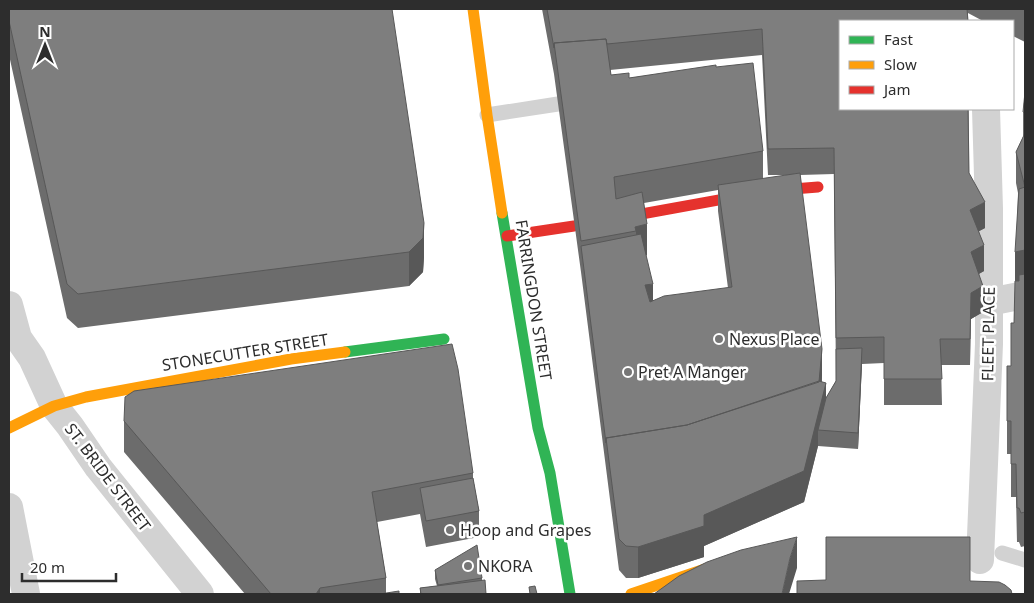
<svg xmlns="http://www.w3.org/2000/svg" width="1034" height="603" font-family="'Noto Sans',sans-serif">
  <rect width="100%" height="100%" fill="#fff"/>
  <g fill="none" stroke-linecap="round" stroke-linejoin="round">
    <path stroke="#d2d2d2" stroke-width="15" d="M 487,115 L 558,104
      M 1002,553 L 1025,560"/>
    <path stroke="#d2d2d2" stroke-width="28" d="M 989,302 L 1025,295
      M 9,305 L 18,338 L 32,358 L 54,406 L 70,426 L 98,467 L 200,594
      M 9,507 L 26,594
      M 980,560 L 989,344 L 989,209 L 986,109"/>
    <path stroke="#30b455" stroke-width="11" d="M 502,213 L 538,428 L 550,473 L 570,594
      M 345,352 L 444,339"/>
    <path stroke="#ff9f0a" stroke-width="11" d="M 473,9 L 487,115 L 502,213
      M 9,428 L 54,406 L 86,397 L 291,359 L 345,352
      M 631,594 L 708,568"/>
    <path stroke="#e5322d" stroke-width="11" d="M 614,219 L 768,191 L 818,187
      M 507,236 L 574,226"/>
  </g>
  <path fill="#6c6c6c" fill-rule="evenodd" d="M 9,9 L 424,257 L 423,272 L 409,286 L 78,328 L 67,318 L 9,55 Z
    M 542,9 L 1025,9 L 1025,42 L 1013,36 L 1013,21 L 983,21 L 968,13 L 969,173 L 985,228 L 979,231 L 984,271 L 979,274 L 983,312 L 971,319 L 970,365 L 941,365 L 942,405 L 884,405 L 884,363 L 862,364 L 858,449 L 818,446 L 804,502 L 704,546 L 704,557 L 638,578 L 626,578 L 619,570 L 581,272 L 554,74 ZM 762,55 L 768,175 L 790,175 L 763,179 L 763,151 L 716,67 L 629,78 L 611,75 L 610,70 ZM 834,174 L 836,381 L 826,398 L 822,382 L 822,375 L 800,175 ZM 718,190 L 718,211 L 728,288 L 653,301 L 646,256 L 647,255 L 644,203 Z
    M 1025,92 L 1025,546 L 1021,547 L 1019,542 L 1017,542 L 1016,497 L 1011,497 L 1011,454 L 1007,454 L 1007,366 L 1011,366 L 1014,323 L 1018,193 L 1016,183 L 1016,152 L 1023,137 L 1023,112 Z
    M 124,421 L 473,473 L 473,478 L 479,511 L 479,537 L 426,547 L 420,514 L 377,522 L 386,578 L 386,593 L 399,594 L 245,594 L 124,452 Z
    M 435,570 L 482,578 L 482,581 L 486,594 L 420,594 L 420,588 L 437,586 L 435,579 Z"/>
  <path fill="#585858" d="M 985,202 L 985,228 L 970,236 L 970,210 Z
    M 424,223 L 424,257 L 423,272 L 409,286 L 409,252 Z
    M 647,224 L 647,255 L 636,258 L 636,231 L 635,227 Z
    M 984,245 L 984,271 L 971,278 L 971,252 Z
    M 1025,250 L 1025,281 L 1019,275 L 1019,283 L 1015,284 L 1015,252 Z
    M 653,284 L 653,310 L 645,285 Z
    M 983,286 L 983,312 L 971,319 L 970,365 L 971,293 Z
    M 862,348 L 862,363 L 858,449 L 858,433 Z
    M 822,349 L 822,375 L 819,413 L 687,456 Z
    M 826,383 L 826,414 L 818,430 L 818,446 L 804,502 L 704,546 L 704,557 L 638,578 L 638,547 L 704,515 Z
    M 797,537 L 797,568 L 789,594 L 782,594 L 790,558 Z
    M 320,588 L 320,594 L 316,594 Z"/>
  <path fill="#7e7e7e" stroke="#585858" d="M 9,9 L 392,9 L 424,223 L 423,238 L 409,252 L 78,294 L 67,284 L 9,21 Z
    M 547,9 L 967,9 L 968,21 L 840,21 L 840,109 L 968,109 L 969,173 L 985,202 L 970,210 L 984,245 L 971,252 L 983,286 L 971,293 L 970,339 L 940,339 L 942,379 L 884,379 L 884,337 L 836,338 L 834,148 L 768,149 L 762,29 L 607,44 L 606,39 L 554,43 L 554,48 Z
    M 606,39 L 611,75 L 629,73 L 629,78 L 716,65 L 716,67 L 753,63 L 763,151 L 614,177 L 616,199 L 642,192 L 647,224 L 635,227 L 636,231 L 581,241 L 554,43 Z
    M 1025,92 L 1025,113 L 1023,112 Z
    M 1025,133 L 1025,250 L 1015,252 L 1019,189 L 1025,187 L 1016,152 Z
    M 800,173 L 822,349 L 819,382 L 687,425 L 606,438 L 606,443 L 581,246 L 641,234 L 653,284 L 645,285 L 650,302 L 664,296 L 732,287 L 718,185 Z
    M 1025,274 L 1025,512 L 1021,513 L 1019,508 L 1017,508 L 1016,464 L 1011,464 L 1011,421 L 1007,421 L 1007,366 L 1011,366 L 1011,323 L 1014,323 L 1015,281 L 1019,281 L 1019,275 Z
    M 452,344 L 458,369 L 473,473 L 372,492 L 386,578 L 320,588 L 316,594 L 271,594 L 124,421 L 125,397 L 134,391 Z
    M 862,348 L 858,433 L 818,430 L 826,398 L 836,381 L 836,349 Z
    M 819,381 L 826,383 L 804,471 L 704,515 L 704,526 L 638,547 L 626,546 L 619,539 L 606,438 L 687,425 Z
    M 473,478 L 479,511 L 426,521 L 420,488 Z
    M 797,537 L 790,558 L 782,594 L 654,594 L 679,576 L 707,562 L 741,550 Z
    M 826,537 L 970,537 L 970,581 L 999,582 L 1005,585 L 1011,590 L 1012,594 L 797,594 L 797,581 L 826,580 Z
    M 477,545 L 482,578 L 438,585 L 435,570 Z
    M 485,580 L 486,594 L 421,594 L 420,588 Z
    M 535,586 L 537,594 L 530,594 L 529,587 Z
    M 399,591 L 399,594 L 380,594 Z"/>
  <g fill="#767676" stroke="#fff" stroke-width="2">
    <circle cx="719" cy="339" r="5"/>
    <circle cx="628" cy="372" r="5"/>
    <circle cx="450" cy="530" r="5"/>
    <circle cx="468" cy="566" r="5"/>
  </g>
  <g text-anchor="middle" stroke-width="5" stroke-linejoin="round" paint-order="stroke">
    <g font-size="16" fill="#2d2d2d" stroke="#fff">
      <text transform="translate(534 300) rotate(81)" y="6">FARRINGDON STREET</text>
      <text transform="translate(988 334) rotate(-89)" y="6">FLEET PLACE</text>
      <text transform="translate(245 352) rotate(-9)" y="6">STONECUTTER STREET</text>
      <text transform="translate(108 477) rotate(53)" y="6">ST. BRIDE STREET</text>
    </g>
    <g font-size="16" fill="#2d2d2d" stroke="#fff" text-anchor="start">
      <text x="729" y="345">Nexus Place</text>
      <text x="638" y="378">Pret A Manger</text>
      <text x="460" y="536">Hoop and Grapes</text>
      <text x="478" y="572">NKORA</text>
    </g>
  </g>
  <rect width="1034" height="603" fill="none" stroke="#2d2d2d" stroke-width="20"/>
  <rect x="839" y="20" width="175" height="90" fill="#ffffff" stroke="#ababab"/>
  <rect x="849" y="36" width="25" height="8" fill="#30b455" stroke="#ababab"/>
  <text x="884" y="45" font-size="15" fill="#2d2d2d">Fast</text>
  <rect x="849" y="61" width="25" height="8" fill="#ff9f0a" stroke="#ababab"/>
  <text x="884" y="70" font-size="15" fill="#2d2d2d">Slow</text>
  <rect x="849" y="86" width="25" height="8" fill="#e5322d" stroke="#ababab"/>
  <text x="884" y="95" font-size="15" fill="#2d2d2d">Jam</text>
  <g transform="translate(45 45)" stroke="#ffffff" stroke-width="4" paint-order="stroke">
  <path d="M0-4L9 19L0 12L-9 19Z" fill="#2d2d2d"/>
  <text y="-8" font-size="14" font-weight="bold" text-anchor="middle" fill="#2d2d2d">N</text>
  </g>
  <path d="M22 573v8h94v-8" fill="none" stroke="#2d2d2d" stroke-width="2.5"/>
  <text x="30" y="573" font-size="15" fill="#2d2d2d" stroke="#ffffff" stroke-width="4" paint-order="stroke">20 m</text>
</svg>
